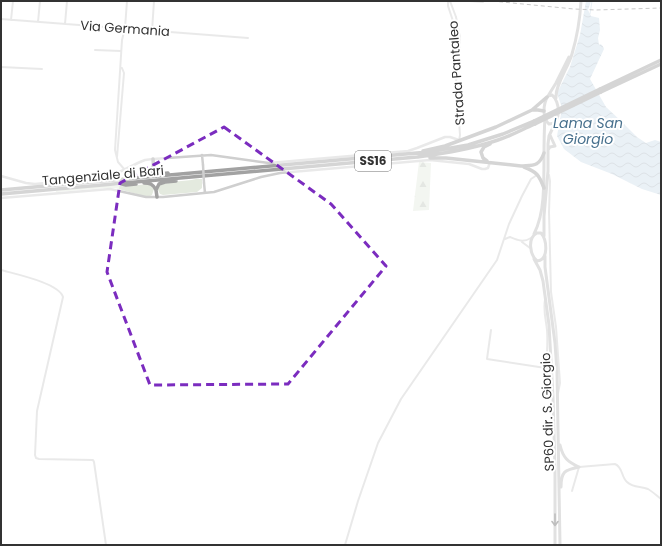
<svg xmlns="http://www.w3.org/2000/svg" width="662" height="546" font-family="Poppins,sans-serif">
  <defs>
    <pattern id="forest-firs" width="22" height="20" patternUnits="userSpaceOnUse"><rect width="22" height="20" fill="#e4eadf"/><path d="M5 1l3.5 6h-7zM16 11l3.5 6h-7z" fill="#c4c9c0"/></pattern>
    <pattern id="water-waves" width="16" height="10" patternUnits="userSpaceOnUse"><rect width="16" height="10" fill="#d0dfea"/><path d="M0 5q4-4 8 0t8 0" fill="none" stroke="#b3c0c9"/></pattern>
  </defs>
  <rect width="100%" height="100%" fill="#fff"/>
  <path fill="#e4eadf" d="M 196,179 L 202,179 L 202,188 L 197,192 L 163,195 L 160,194 L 158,190 L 158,186 C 167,180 185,182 196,179 Z
    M 148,184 L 151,185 L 154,189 L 152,195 L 150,196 L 144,196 L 115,188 L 104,188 L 56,192 L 56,191 L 103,186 L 130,186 Z"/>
  <path fill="url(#forest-firs)" d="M 419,162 L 431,163 L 429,210 L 413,211 Z"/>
  <path fill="url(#water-waves)" d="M 586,1 L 591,1 L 588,10 L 591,16 L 599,18 L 600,30 L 598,38 L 599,45 C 601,43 603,46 604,49 L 590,79 L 606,107 L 622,122 L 637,137 L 646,143 L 655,140 L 661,142 L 661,195 L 642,189 L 612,174 L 581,162 L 564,149 L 557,136 L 561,114 L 561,105 L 557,93 L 570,67 L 580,35 Z"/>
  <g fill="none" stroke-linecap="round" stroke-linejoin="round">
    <path stroke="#d0dfea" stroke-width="1" d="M 590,14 L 592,1"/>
    <path stroke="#cfcfcf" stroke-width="2" d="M 450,1 L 448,2 L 448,6 L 454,24 L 456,53 L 456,78 L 460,135 L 459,141
      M 470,1 L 483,2
      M 456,17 L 460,38 L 460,48 L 456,53
      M 1,19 L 248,38
      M 11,20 L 13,1
      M 38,22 L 40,1
      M 65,24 L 67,1
      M 152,31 L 154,1
      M 95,50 L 121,51
      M 1,67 L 42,69
      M 117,157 L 124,73 L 122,68
      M 125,170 L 118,162 L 115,150 L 122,40 L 125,28 L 127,1
      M 549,175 L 550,181 L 549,212 L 551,292 L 556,327 L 560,383 L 558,393
      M 505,239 L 510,237 C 517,240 523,243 531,238
      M 522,242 L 530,248
      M 1,270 C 15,274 59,283 63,297 L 37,411 L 35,455 L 36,458 L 39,459 L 93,460 L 94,462 L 106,545
      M 545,300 C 543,310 546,320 547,330 C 548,343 547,356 546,369
      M 491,330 L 487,359 L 552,369
      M 572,491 L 579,467 L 615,464 C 623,467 621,477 627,482 C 633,488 641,486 648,489 C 653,492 657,496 661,499
      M 345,545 L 358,501 L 378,443 L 401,399 L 497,260 L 509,224 L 522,196 L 531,179 L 537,175"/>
    <path stroke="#cfcfcf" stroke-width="2.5" d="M 202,155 L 203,165
      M 1,176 L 26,183 L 35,184 L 109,177 L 140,162 L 145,160 L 153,159 L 211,155 L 261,162 L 269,163 L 408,151 L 417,148 L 445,137 L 450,137 L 459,140
      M 204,183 L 205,193
      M 1,198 L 110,189 L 146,197 L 163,197 L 214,192 L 261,177 L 280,173 L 430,160 L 469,164 L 482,169 L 485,169 L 488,168 L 490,162"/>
    <path stroke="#bcbcbc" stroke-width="3" d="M 552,95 C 560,101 562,124 549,124 C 542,118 543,104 548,96 Z
      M 548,96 L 556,83 L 569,57
      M 556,98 C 555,85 568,68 572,54 C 577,37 580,19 581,1
      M 548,150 L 550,147 L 555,146 L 550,135
      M 537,233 L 541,233 C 547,240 549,260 537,261 C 530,255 527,238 537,233 Z
      M 534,234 C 540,222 542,211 543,198 C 545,171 543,144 545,118
      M 544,236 L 544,216 L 548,171 L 548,144 L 549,136 L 555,123
      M 545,256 L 545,267 L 555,343 L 557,372 L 560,545
      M 534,259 L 540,270 L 543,281 L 549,325 L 553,397 L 555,470 L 555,545
      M 560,445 C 563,458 568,462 579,467
      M 561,487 C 561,471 565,470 579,467"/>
    <path stroke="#a2a2a2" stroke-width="3.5" d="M 600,89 L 661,60
      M 601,92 L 661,64
      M 533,110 L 538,110 L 544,111
      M 423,151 L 445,146 L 496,127 L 532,110 L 547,97
      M 430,158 L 446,158 L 521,166 C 533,165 539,167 544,153
      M 487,161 L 483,158 L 481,152 L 484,147 L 490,144
      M 154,167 C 157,173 161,174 168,173
      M 524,167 C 537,172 539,175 544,188
      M 143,175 C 154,174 154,169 153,159
      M 144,183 C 150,183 153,184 156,190
      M 122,184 L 126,185 L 136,184
      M 1,190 L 428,152 L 468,145 L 503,134 L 534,121
      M 1,194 L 417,157 C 444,153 472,149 498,140 C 511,136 523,129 535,124
      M 157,197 L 156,190 L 159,184 L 165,182 L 176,181"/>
    <path stroke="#878787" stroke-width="1" stroke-dasharray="4 3" stroke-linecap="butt" d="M 492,1 L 574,9 L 596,10 L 661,8"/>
    <path stroke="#cfcfcf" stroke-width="2" d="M 450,1 L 456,17"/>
    <path stroke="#cfcfcf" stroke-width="2.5" d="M 203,165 L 204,183"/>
    <path stroke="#a2a2a2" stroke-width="3.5" d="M 534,121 L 600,89
      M 535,124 L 601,92"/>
  </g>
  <defs><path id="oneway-shaft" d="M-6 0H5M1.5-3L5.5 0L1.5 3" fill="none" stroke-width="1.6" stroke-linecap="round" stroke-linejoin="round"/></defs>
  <use stroke="#707070" href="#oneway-shaft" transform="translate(555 520) rotate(90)"/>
  <path d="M0 0H662V546H0ZM 224,127 L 331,204 L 386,266 L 288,384 L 150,385 L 107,272 L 120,183 Z" fill="#fff" fill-opacity=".55" fill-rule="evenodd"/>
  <path fill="none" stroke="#7b2cbf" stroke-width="3" stroke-dasharray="8 5" stroke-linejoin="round" d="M 224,127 L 331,204 L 386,266 L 288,384 L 150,385 L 107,272 L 120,183 Z"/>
  <g text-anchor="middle" stroke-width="4" stroke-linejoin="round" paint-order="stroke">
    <rect fill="#fff" stroke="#707070" stroke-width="1" x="355" y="151" width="36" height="20" rx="3"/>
    <g font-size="12" font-weight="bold" fill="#323232">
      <text x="373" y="165">SS16</text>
    </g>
    <g font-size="13" fill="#323232" stroke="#fff">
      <text transform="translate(125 28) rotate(4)" y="5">Via Germania</text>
      <text transform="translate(456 73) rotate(-94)" y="5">Strada Pantaleo</text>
      <text transform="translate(103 175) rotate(-5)" y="5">Tangenziale di Bari</text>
      <text transform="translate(547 412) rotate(-92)" y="5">SP60 dir. S. Giorgio</text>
    </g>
    <g font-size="14" font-style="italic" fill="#47708d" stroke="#fff">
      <text x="588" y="128">Lama San<tspan x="588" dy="16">Giorgio</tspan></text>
    </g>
  </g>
  <rect width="662" height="546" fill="none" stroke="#323232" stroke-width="4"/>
</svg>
